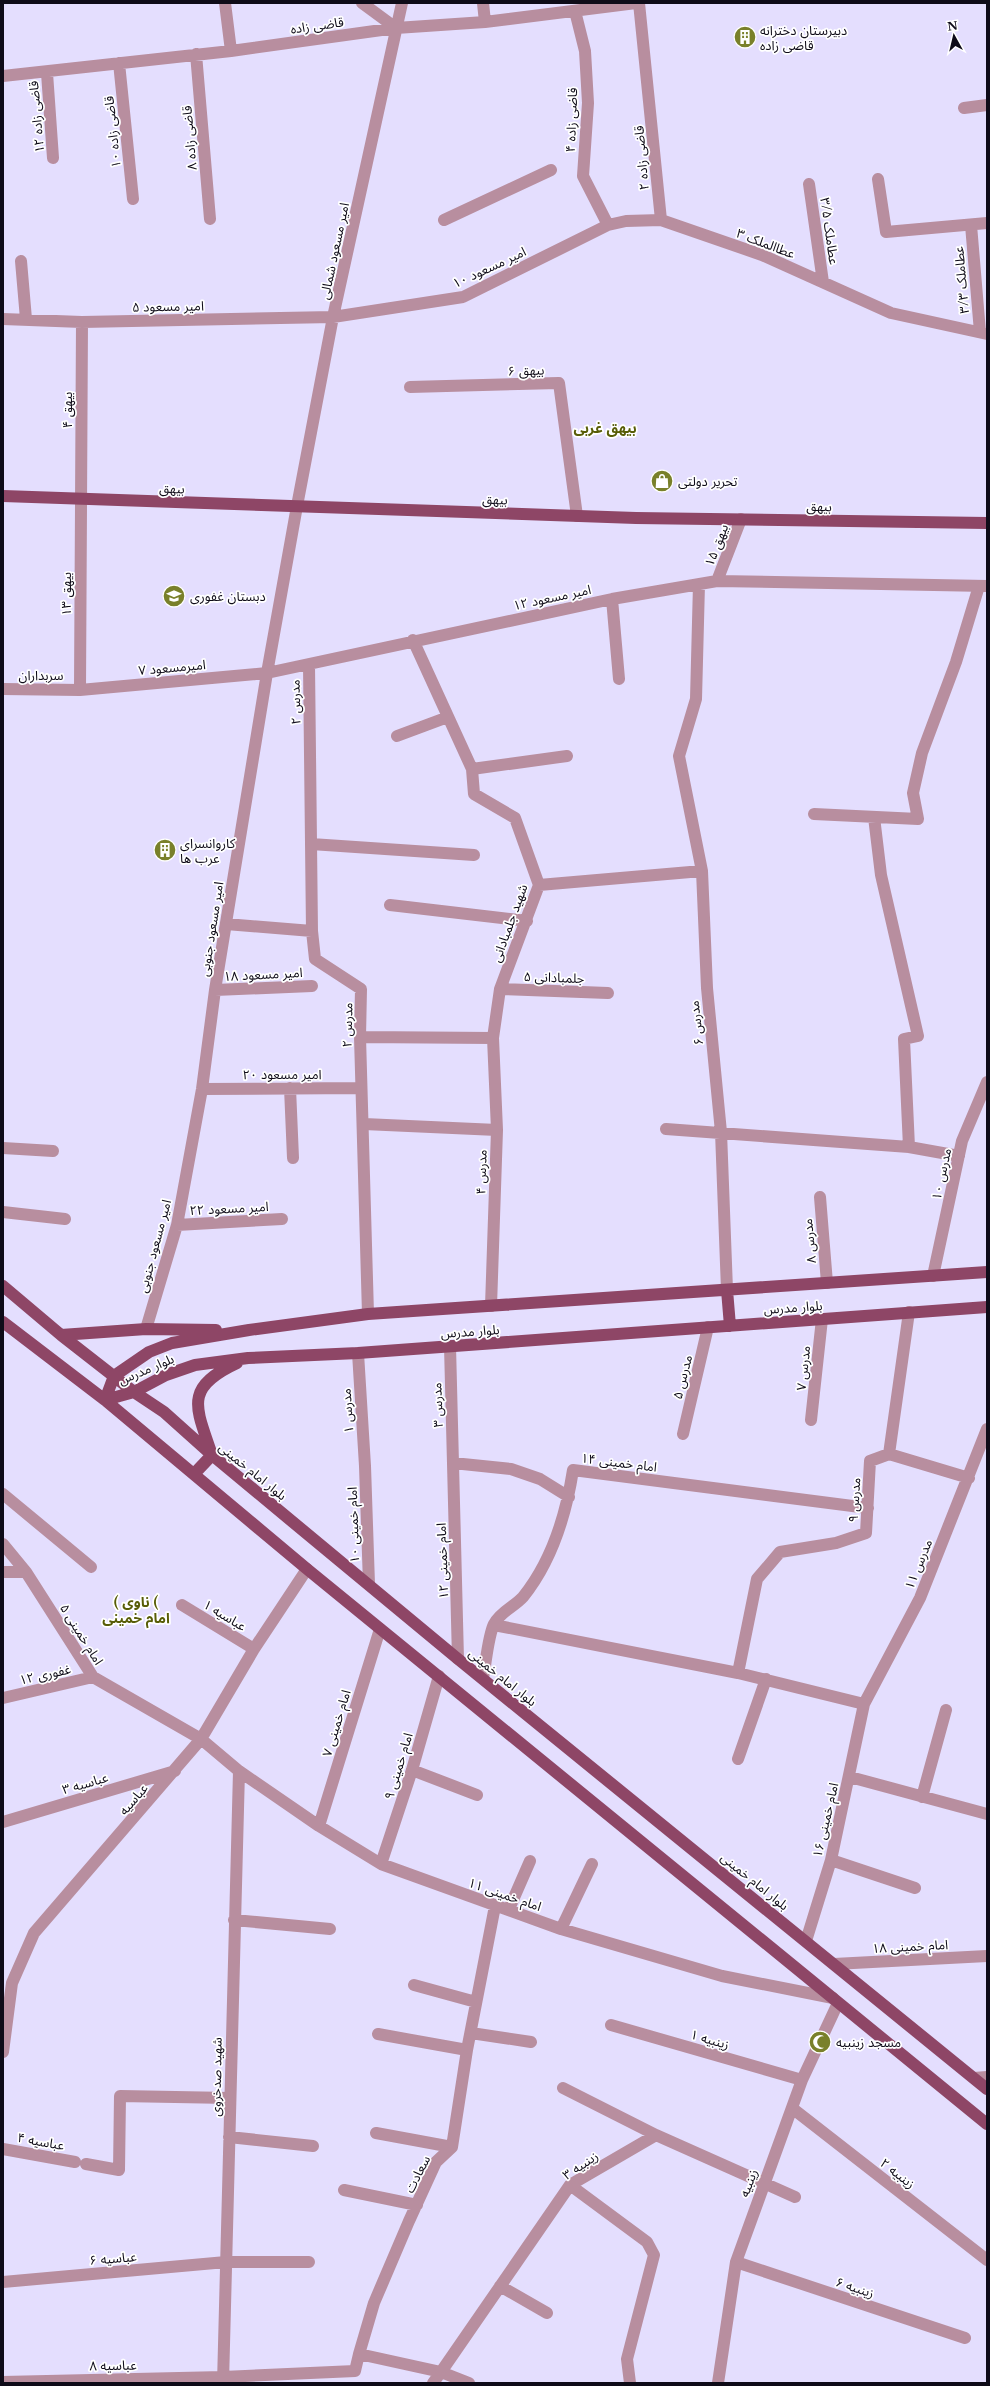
<svg xmlns="http://www.w3.org/2000/svg" width="990" height="2386" font-family="'Libre Baskerville','Noto Sans Arabic',serif">
  <rect width="100%" height="100%" fill="#e4defe"/>
  <g fill="none" stroke-linecap="round" stroke-linejoin="round">
    <path stroke="#b88e9f" stroke-width="12" d="M 225,3 L 231,51
      M 362,3 L 396,28
      M 483,3 L 485,22
      M 639,3 L 661,220
      M 575,11 L 585,51 L 588,103 L 583,176 L 608,225
      M 196,54 L 210,219
      M 119,63 L 133,199
      M 47,73 L 53,158
      M 3,76 L 231,51 L 396,28 L 485,22 L 636,3
      M 964,108 L 987,105
      M 878,179 L 886,232 L 987,223
      M 809,184 L 823,282
      M 444,220 L 551,170
      M 971,225 L 980,332
      M 21,261 L 26,319
      M 3,319 L 82,322 L 333,317 L 463,297 L 608,225 L 626,221 L 661,220 L 762,255 L 891,313 L 987,334
      M 410,387 L 559,383 L 577,516
      M 717,581 L 741,519
      M 699,584 L 696,699 L 679,756 L 702,871 L 707,988 L 721,1132 L 727,1290
      M 612,599 L 619,679
      M 413,640 L 472,769 L 474,794 L 515,818 L 539,885 L 500,989 L 493,1038 L 497,1130 L 491,1306
      M 309,665 L 312,931 L 315,959 L 361,989 L 360,1037 L 368,1314
      M 3,689 L 80,690 L 267,673 L 612,599 L 717,581 L 987,586
      M 80,690 L 82,322
      M 397,736 L 448,717
      M 472,769 L 567,756
      M 814,814 L 918,819 L 913,793 L 922,753 L 956,662 L 979,586
      M 874,817 L 881,875 L 918,1036 L 904,1039 L 909,1147
      M 311,844 L 474,855
      M 539,885 L 702,871
      M 390,905 L 527,921
      M 226,924 L 312,931
      M 500,989 L 608,993
      M 215,990 L 312,986
      M 360,1037 L 493,1038
      M 290,1088 L 293,1158
      M 202,1089 L 361,1088
      M 364,1124 L 497,1130
      M 666,1129 L 909,1147 L 959,1156
      M 3,1148 L 53,1151
      M 820,1197 L 827,1283
      M 3,1212 L 65,1219
      M 177,1225 L 282,1219
      M 933,1276 L 962,1141 L 987,1082
      M 146,1329 L 177,1225 L 202,1089 L 215,990 L 267,673 L 297,506 L 333,317 L 402,3
      M 450,1346 L 458,1659
      M 358,1353 L 365,1466 L 369,1584
      M 811,1420 L 822,1319
      M 683,1434 L 708,1327
      M 889,1454 L 969,1478
      M 453,1463 L 511,1469 L 540,1479 L 569,1497
      M 3,1494 L 91,1567
      M 3,1544 L 26,1572 L 93,1677 L 201,1739 L 239,1771 L 319,1826 L 381,1864 L 561,1929 L 722,1976 L 833,1998
      M 3,1572 L 26,1572
      M 182,1605 L 254,1649
      M 494,1625 L 738,1673 L 864,1704
      M 738,1673 L 757,1579 L 780,1552 L 836,1543 L 866,1533 L 870,1461 L 889,1454 L 909,1312
      M 483,1678 C 486,1663 488,1636 494,1624 C 501,1611 514,1607 523,1597 C 552,1561 566,1515 573,1470 L 868,1508
      M 3,1698 L 93,1677
      M 738,1759 L 766,1679
      M 412,1770 L 477,1795
      M 850,1777 L 987,1814
      M 922,1797 L 946,1710
      M 3,1822 L 175,1771
      M 319,1826 L 380,1629
      M 831,1860 L 915,1888
      M 381,1864 L 412,1770 L 439,1676
      M 509,1909 L 530,1861
      M 234,1920 L 330,1929
      M 561,1929 L 592,1864
      M 806,1941 L 831,1860 L 864,1704 L 920,1598 L 987,1429
      M 834,1964 L 987,1956
      M 414,1985 L 476,2002
      M 611,2025 L 802,2080
      M 471,2033 L 531,2042
      M 378,2034 L 467,2050
      M 3,2052 L 12,1983 L 34,1933 L 201,1739 L 254,1649 L 307,1569
      M 974,2078 L 987,2077
      M 563,2088 L 656,2135
      M 792,2108 L 987,2260
      M 376,2133 L 452,2147
      M 229,2137 L 313,2146
      M 3,2149 L 75,2162
      M 86,2164 L 119,2170 L 120,2096 L 230,2098
      M 570,2185 L 647,2242 L 654,2255 L 627,2359 L 630,2383
      M 344,2190 L 417,2205
      M 736,2262 L 965,2338
      M 3,2282 L 226,2262 L 309,2262
      M 500,2286 L 547,2313
      M 3,2382 L 223,2377 L 355,2371 L 359,2354
      M 223,2383 L 239,1771
      M 433,2383 L 441,2372 L 359,2354 L 374,2303 L 409,2221 L 436,2162 L 452,2147 L 467,2050 L 495,1906
      M 469,2383 L 441,2372 L 570,2185 L 656,2135 L 795,2197
      M 718,2383 L 736,2262 L 802,2080 L 838,2003"/>
    <path stroke="#8e4666" stroke-width="12" d="M 3,496 L 636,518 L 987,523
      M 3,1286 L 61,1335 L 134,1392 L 164,1412 L 212,1455 L 458,1659 L 987,2089
      M 727,1290 L 730,1326
      M 3,1322 L 105,1400 L 307,1569 L 987,2124
      M 61,1335 L 146,1329 L 216,1330
      M 105,1400 L 114,1376 L 149,1352 L 172,1343 L 249,1330 L 368,1314 L 987,1272
      M 105,1400 L 134,1392 L 166,1375 L 195,1365 L 248,1358 L 358,1353 L 987,1307
      M 194,1474 L 212,1455 C 196,1407 183,1388 237,1363"/>
  </g>
  <defs>
    <g id="building-disc" transform="scale(1.15)"><circle r="9.5" fill="#79802a" stroke="#fff"/><path d="M-4-6H4V6H1V3H-1V6H-4ZM-2.5-4.3h1.7v1.8h-1.7ZM.8-4.3h1.7v1.8H.8ZM-2.5-1h1.7V.8h-1.7ZM.8-1h1.7V.8H.8Z" fill="#fff"/></g>
    <g id="shop-disc" transform="scale(1.15)"><circle r="9.5" fill="#79802a" stroke="#fff"/><path d="M-5-2.5h2.3a2.7 3.5 0 0 1 5.4 0H5L5.5 6h-11ZM-1.5-2.5h3a1.5 2.3 0 0 0-3 0Z" fill="#fff"/></g>
    <g id="school-disc" transform="scale(1.15)"><circle r="9.5" fill="#79802a" stroke="#fff"/><path d="M0-5L7-2L0 1L-7-2ZM-4 1L0 2.5L4 1V4Q0 6-4 4Z" fill="#fff"/></g>
    <g id="mosque-disc" transform="scale(1.15)"><circle r="9.5" fill="#79802a" stroke="#fff"/><path d="M3.5-4.9A6 6 0 1 0 3.5 4.9A5 5 0 1 1 3.5-4.9Z" fill="#fff"/></g>
  </defs>
  <g fill-rule="evenodd">
    <use href="#building-disc" x="745" y="37"/>
    <use href="#shop-disc" x="662" y="481"/>
    <use href="#school-disc" x="174" y="596"/>
    <use href="#building-disc" x="165" y="850"/>
    <use href="#mosque-disc" x="820" y="2042"/>
  </g>
  <g text-anchor="middle" stroke-width="3.5" stroke-linejoin="round" paint-order="stroke">
    <g font-size="13" fill="#0e0b18" stroke="#fff">
      <text transform="translate(317 25) rotate(-8)" y="5">قاضی زاده</text>
      <text transform="translate(36 117) rotate(-95)" y="5">قاضی زاده ۱۲</text>
      <text transform="translate(571 120) rotate(-88)" y="5">قاضی زاده ۴</text>
      <text transform="translate(112 132) rotate(-96)" y="5">قاضی زاده ۱۰</text>
      <text transform="translate(189 138) rotate(-95)" y="5">قاضی زاده ۸</text>
      <text transform="translate(641 158) rotate(-95)" y="5">قاضی زاده ۲</text>
      <text transform="translate(830 231) rotate(82)" y="5">عطاملک ۳/۵</text>
      <text transform="translate(766 243) rotate(21)" y="5">عطاالملک ۳</text>
      <text transform="translate(334 251) rotate(-78)" y="5">امیر مسعود شمالی</text>
      <text transform="translate(489 267) rotate(-25)" y="5">امیر مسعود ۱۰</text>
      <text transform="translate(961 280) rotate(-95)" y="5">عطاملک ۳/۳</text>
      <text transform="translate(168 306) rotate(-1)" y="5">امیر مسعود ۵</text>
      <text transform="translate(526 370) rotate(-2)" y="5">بیهق ۶</text>
      <text transform="translate(67 410) rotate(-90)" y="5">بیهق ۴</text>
      <text transform="translate(172 488) rotate(2)" y="5">بیهق</text>
      <text transform="translate(495 499) rotate(2)" y="5">بیهق</text>
      <text transform="translate(819 506) rotate(1)" y="5">بیهق</text>
      <text transform="translate(716 545) rotate(-69)" y="5">بیهق ۱۵</text>
      <text transform="translate(66 594) rotate(-90)" y="5">بیهق ۱۳</text>
      <text transform="translate(552 597) rotate(-12)" y="5">امیر مسعود ۱۲</text>
      <text transform="translate(172 667) rotate(-5)" y="5">امیرمسعود ۷</text>
      <text x="41" y="680">سربداران</text>
      <text transform="translate(295 702) rotate(-91)" y="5">مدرس ۲</text>
      <text transform="translate(509 923) rotate(-70)" y="5">شهید جلمبادانی</text>
      <text transform="translate(211 929) rotate(-81)" y="5">امیر مسعود جنوبی</text>
      <text transform="translate(263 974) rotate(-3)" y="5">امیر مسعود ۱۸</text>
      <text transform="translate(554 977) rotate(2)" y="5">جلمبادانی ۵</text>
      <text transform="translate(696 1023) rotate(-96)" y="5">مدرس ۶</text>
      <text transform="translate(347 1025) rotate(-89)" y="5">مدرس ۲</text>
      <text x="282" y="1079">امیر مسعود ۲۰</text>
      <text transform="translate(481 1172) rotate(-88)" y="5">مدرس ۴</text>
      <text transform="translate(941 1174) rotate(-78)" y="5">مدرس ۱۰</text>
      <text transform="translate(229 1208) rotate(-3)" y="5">امیر مسعود ۲۲</text>
      <text transform="translate(809 1241) rotate(-95)" y="5">مدرس ۸</text>
      <text transform="translate(154 1246) rotate(-75)" y="5">امیر مسعود جنوبی</text>
      <text transform="translate(793 1307) rotate(-4)" y="5">بلوار مدرس</text>
      <text transform="translate(470 1331) rotate(-4)" y="5">بلوار مدرس</text>
      <text transform="translate(803 1368) rotate(-84)" y="5">مدرس ۷</text>
      <text transform="translate(146 1369) rotate(-23)" y="5">بلوار مدرس</text>
      <text transform="translate(682 1377) rotate(-76)" y="5">مدرس ۵</text>
      <text transform="translate(437 1405) rotate(-92)" y="5">مدرس ۳</text>
      <text transform="translate(347 1411) rotate(-94)" y="5">مدرس ۱</text>
      <text transform="translate(619 1462) rotate(7)" y="5">امام خمینی ۱۴</text>
      <text transform="translate(253 1471) rotate(39)" y="5">بلوار امام خمینی</text>
      <text transform="translate(854 1500) rotate(-86)" y="5">مدرس ۹</text>
      <text transform="translate(353 1525) rotate(-92)" y="5">امام خمینی ۱۰</text>
      <text transform="translate(442 1561) rotate(-92)" y="5">امام خمینی ۱۲</text>
      <text transform="translate(918 1564) rotate(-68)" y="5">مدرس ۱۱</text>
      <text transform="translate(225 1615) rotate(31)" y="5">عباسیه ۱</text>
      <text transform="translate(82 1634) rotate(58)" y="5">امام خمینی ۵</text>
      <text transform="translate(45 1674) rotate(-13)" y="5">غفوری ۱۲</text>
      <text transform="translate(503 1677) rotate(39)" y="5">بلوار امام خمینی</text>
      <text transform="translate(336 1723) rotate(-73)" y="5">امام خمینی ۷</text>
      <text transform="translate(398 1766) rotate(-73)" y="5">امام خمینی ۹</text>
      <text transform="translate(85 1783) rotate(-16)" y="5">عباسیه ۳</text>
      <text transform="translate(133 1799) rotate(-49)" y="5">عباسیه</text>
      <text transform="translate(825 1820) rotate(-77)" y="5">امام خمینی ۱۶</text>
      <text transform="translate(755 1881) rotate(39)" y="5">بلوار امام خمینی</text>
      <text transform="translate(505 1894) rotate(19)" y="5">امام خمینی ۱۱</text>
      <text transform="translate(910 1946) rotate(-3)" y="5">امام خمینی ۱۸</text>
      <text transform="translate(710 2039) rotate(16)" y="5">زینبیه ۱</text>
      <text transform="translate(216 2077) rotate(-89)" y="5">شهید صدخروی</text>
      <text transform="translate(41 2141) rotate(10)" y="5">عباسیه ۴</text>
      <text transform="translate(580 2165) rotate(-34)" y="5">زینبیه ۳</text>
      <text transform="translate(898 2173) rotate(38)" y="5">زینبیه ۲</text>
      <text transform="translate(417 2174) rotate(-63)" y="5">سعادت</text>
      <text transform="translate(748 2183) rotate(-70)" y="5">زینبیه</text>
      <text transform="translate(113 2258) rotate(-5)" y="5">عباسیه ۶</text>
      <text transform="translate(855 2287) rotate(18)" y="5">زینبیه ۶</text>
      <text transform="translate(113 2365) rotate(-1)" y="5">عباسیه ۸</text>
    </g>
    <g font-size="13" fill="#0e0b18" stroke="#fff" text-anchor="start">
      <text x="760" y="35">دبیرستان دخترانه<tspan x="760" dy="15">قاضی زاده</tspan></text>
      <text x="678" y="486">تحریر دولتی</text>
      <text x="190" y="601">دبستان غفوری</text>
      <text x="180" y="848">کاروانسرای<tspan x="180" dy="15">عرب ها</tspan></text>
      <text x="836" y="2047">مسجد زینبیه</text>
    </g>
    <g font-size="14" font-weight="bold" fill="#585d07" stroke="#fff">
      <text x="605" y="433">بیهق غربی</text>
      <text x="136" y="1607">( ناوی (<tspan x="136" dy="16">امام خمینی</tspan></text>
    </g>
  </g>
  <rect width="990" height="2386" fill="none" stroke="#0e0b18" stroke-width="8"/>
  <g transform="translate(954 36) rotate(352)" stroke="#ffffff" stroke-width="3" paint-order="stroke">
  <path d="M0-3L7 15L0 10L-7 15Z" fill="#0e0b18"/>
  <text y="-6" font-size="11" font-weight="bold" text-anchor="middle" fill="#0e0b18">N</text>
  </g>
</svg>
